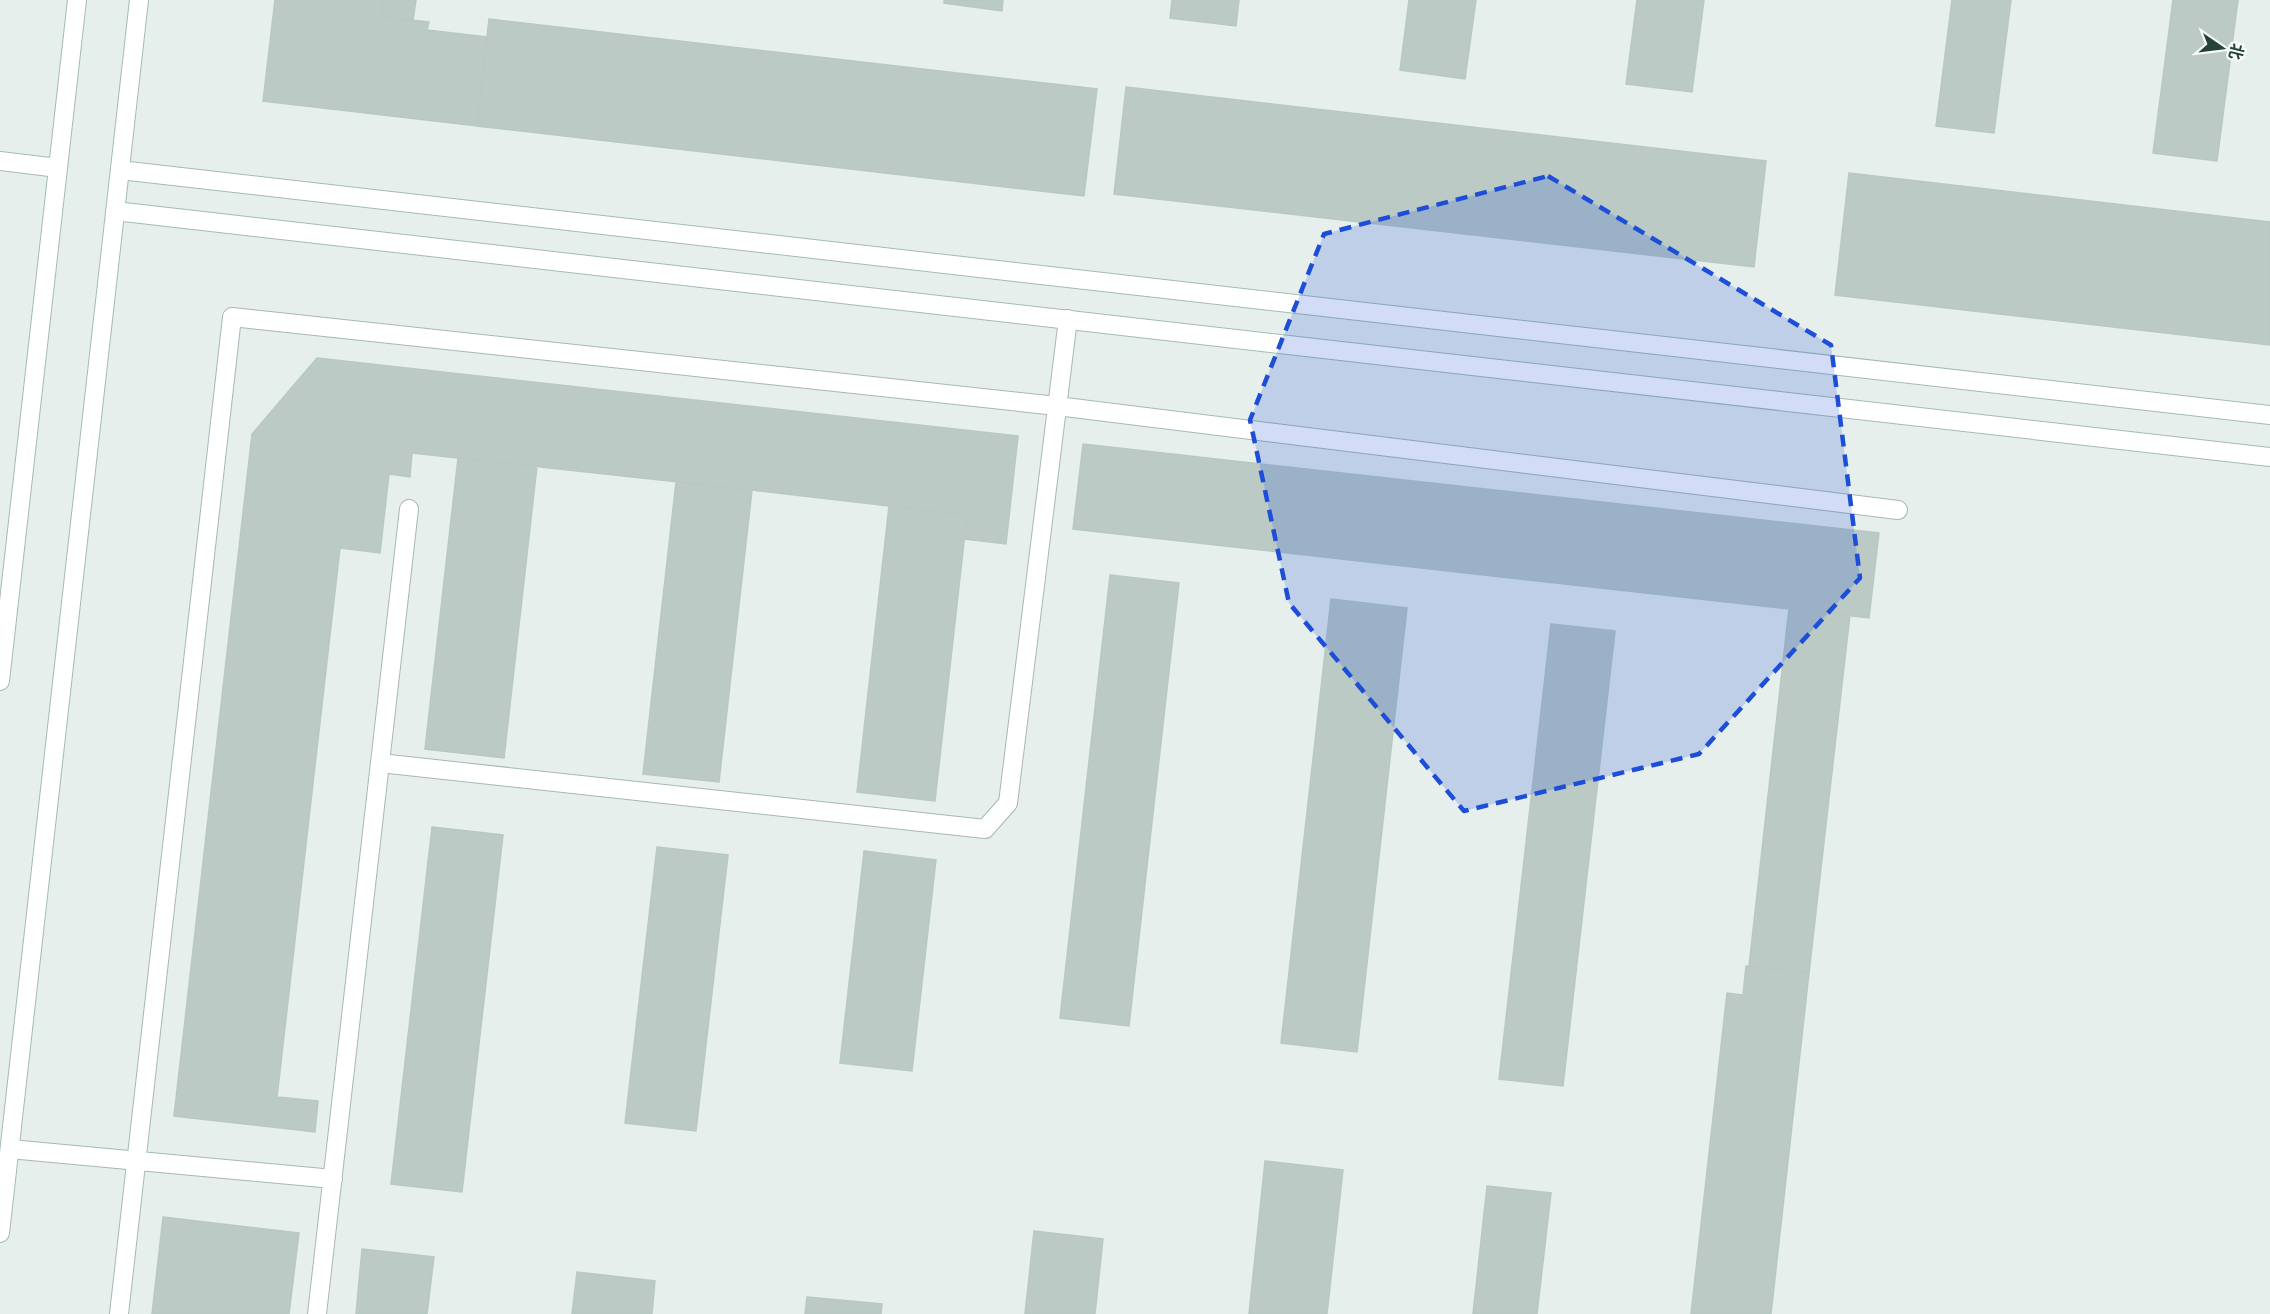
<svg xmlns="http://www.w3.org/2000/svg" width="2270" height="1314" font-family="'Varela Round','Noto Sans SC',sans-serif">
  <rect width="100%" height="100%" fill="#e6efeb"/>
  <path fill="#bbcac4" stroke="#b8c9c2" stroke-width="1.5" d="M 275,0 L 383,0 L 382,17 L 429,22 L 427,30 L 487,37 L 477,126 L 263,101 Z
    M 383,0 L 416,0 L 413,20 L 382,17 Z
    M 944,0 L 1003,0 L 1002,11 L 944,3 Z
    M 1172,0 L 1239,0 L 1236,26 L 1170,18 Z
    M 1409,0 L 1476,0 L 1465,79 L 1400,70 Z
    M 1637,0 L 1704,0 L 1692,92 L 1626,84 Z
    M 1952,0 L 2011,0 L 1994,133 L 1936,126 Z
    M 2173,0 L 2238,0 L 2217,161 L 2153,153 Z
    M 489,19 L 1097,89 L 1084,196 L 477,126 Z
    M 1126,87 L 1766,161 L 1754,267 L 1114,194 Z
    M 1849,173 L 2270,222 L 2270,345 L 1835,295 Z
    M 317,358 L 1018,436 L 1006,544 L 965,539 L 967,515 L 752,490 L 412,453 L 410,477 L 389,474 L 380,553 L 340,548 L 277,1097 L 318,1101 L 315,1132 L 174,1116 L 252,434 Z
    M 1083,444 L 1879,533 L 1869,618 L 1073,529 Z
    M 458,458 L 537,466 L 504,758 L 425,749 Z
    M 676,482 L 752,490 L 719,782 L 643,774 Z
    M 889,506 L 967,515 L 935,801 L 857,792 Z
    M 1110,575 L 1179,583 L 1129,1026 L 1060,1018 Z
    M 1331,599 L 1407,608 L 1357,1052 L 1281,1043 Z
    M 1789,608 L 1850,615 L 1809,973 L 1749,966 Z
    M 1551,624 L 1615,631 L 1563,1086 L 1499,1079 Z
    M 432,827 L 503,835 L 462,1192 L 391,1184 Z
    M 657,847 L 728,855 L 696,1131 L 625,1123 Z
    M 864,851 L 936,860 L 912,1071 L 840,1063 Z
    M 1746,966 L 1809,973 L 1771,1314 L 1691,1314 L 1727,993 L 1743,995 Z
    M 1265,1161 L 1343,1170 L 1327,1314 L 1249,1314 Z
    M 1487,1186 L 1551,1193 L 1537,1314 L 1473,1314 Z
    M 163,1217 L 299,1233 L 289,1314 L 152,1314 Z
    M 1034,1231 L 1103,1239 L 1095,1314 L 1025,1314 Z
    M 362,1249 L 434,1257 L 427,1314 L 356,1314 Z
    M 577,1272 L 655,1281 L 652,1314 L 572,1314 Z
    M 807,1297 L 882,1304 L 881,1314 L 805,1314 Z"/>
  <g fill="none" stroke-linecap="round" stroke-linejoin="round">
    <g stroke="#a8b8b2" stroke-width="20">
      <path id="lane" d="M 380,763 L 985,829 L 1008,803 L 1068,319
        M 10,1149 L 333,1179
        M 119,1314 L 232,317 L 1057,406 L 1898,510
        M 317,1314 L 409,509"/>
    </g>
    <g stroke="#a4bbb3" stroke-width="20">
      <path id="secondary" d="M 0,161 L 58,168
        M 120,170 L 2270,415
        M 115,211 L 2270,457
        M 0,681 L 77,0
        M 0,1233 L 139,0"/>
    </g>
    <use href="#lane" stroke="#fff" stroke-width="18"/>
    <use href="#secondary" stroke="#fff" stroke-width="18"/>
  </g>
  <path fill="#1d4ed8" fill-opacity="0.2" stroke="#1d4ed8" stroke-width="4.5" stroke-dasharray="12 8" stroke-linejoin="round" d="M 1548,176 L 1831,345 L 1860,578 L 1699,754 L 1464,811 L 1289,603 L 1250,420 L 1324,234 Z"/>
  <g transform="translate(2222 48) rotate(104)" stroke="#f7fbf9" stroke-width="4.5" paint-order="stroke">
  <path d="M0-4.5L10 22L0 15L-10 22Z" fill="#24423a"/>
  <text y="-9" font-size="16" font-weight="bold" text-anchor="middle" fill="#24423a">北</text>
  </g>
</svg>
